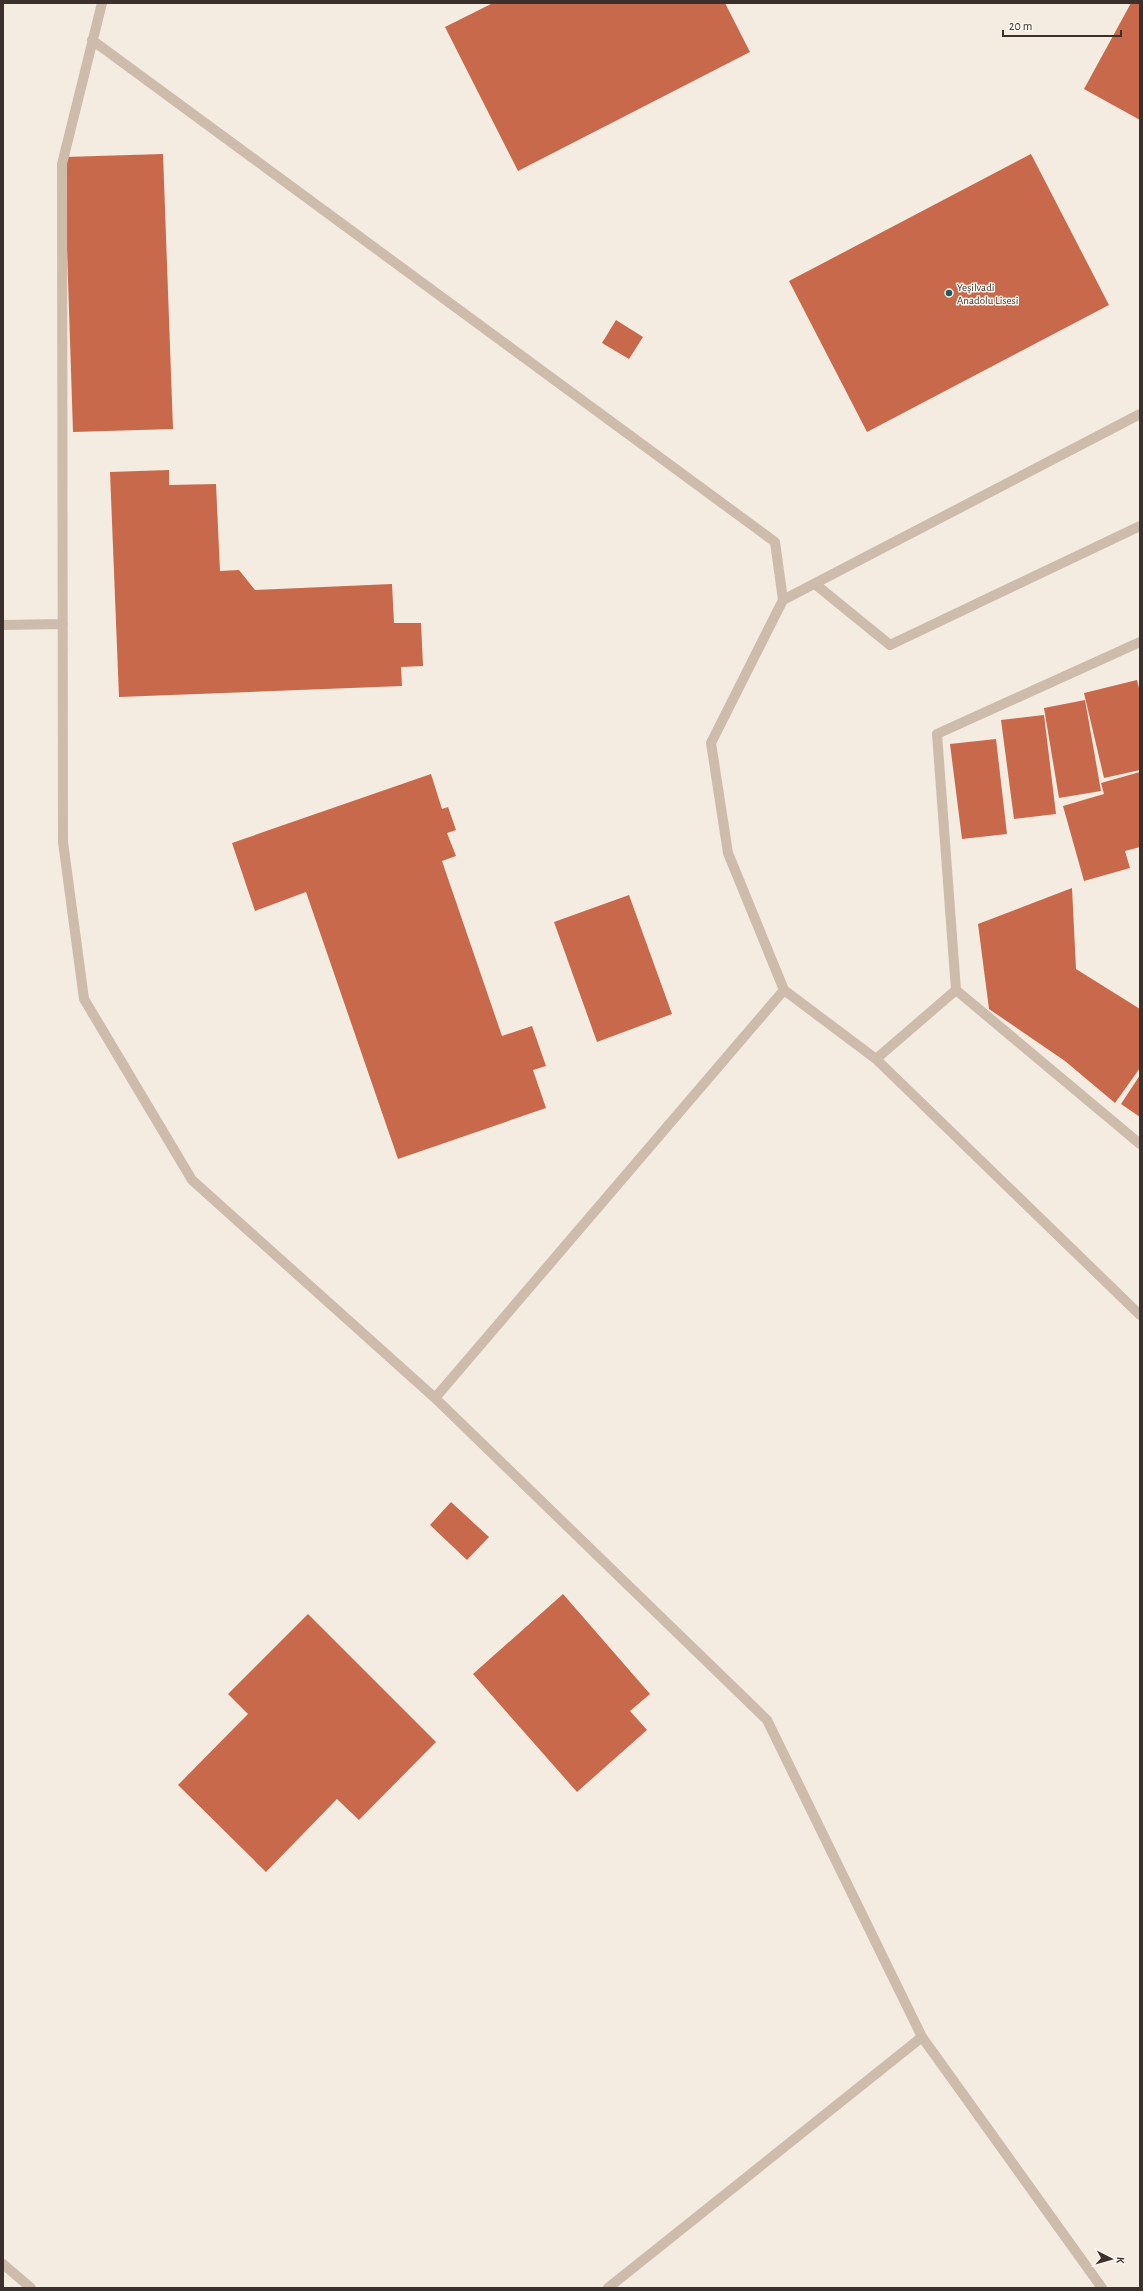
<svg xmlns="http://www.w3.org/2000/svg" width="1143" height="2291" font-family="'Alegreya Sans',sans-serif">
  <rect width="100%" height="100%" fill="#f4ebe1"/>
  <path fill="#c8694b" d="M 493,3 L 725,3 L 750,52 L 518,171 L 445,27 Z
    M 1131,3 L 1140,3 L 1140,120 L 1084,89 Z
    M 163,154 L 173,429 L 73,432 L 64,157 Z
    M 1031,154 L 1109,305 L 867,432 L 789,281 Z
    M 616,320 L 643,337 L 629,359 L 602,343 Z
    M 169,470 L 169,485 L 216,484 L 220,571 L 239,570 L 255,590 L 392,584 L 394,623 L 421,623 L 423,666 L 401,667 L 402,686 L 119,697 L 110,472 Z
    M 1137,680 L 1140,692 L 1140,770 L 1104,778 L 1084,693 Z
    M 1085,700 L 1101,791 L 1059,798 L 1044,708 Z
    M 1044,715 L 1056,814 L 1014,819 L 1001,720 Z
    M 996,739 L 1007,834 L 962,839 L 950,744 Z
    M 1140,772 L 1140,847 L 1125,851 L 1130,868 L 1084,881 L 1063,806 L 1104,794 L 1101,783 Z
    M 431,774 L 442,809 L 448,807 L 456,830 L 447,833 L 456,856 L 442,861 L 502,1036 L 532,1026 L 546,1066 L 533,1070 L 546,1108 L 398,1159 L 306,892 L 255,911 L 232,843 Z
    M 1072,888 L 1076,969 L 1140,1009 L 1140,1068 L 1115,1103 L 1065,1061 L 989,1009 L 978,924 Z
    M 629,895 L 672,1014 L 597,1042 L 554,922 Z
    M 1140,1075 L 1140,1117 L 1121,1104 Z
    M 451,1502 L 489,1537 L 467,1560 L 430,1525 Z
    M 563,1594 L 650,1694 L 630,1711 L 647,1730 L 577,1792 L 473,1674 Z
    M 308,1614 L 436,1742 L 359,1820 L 337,1799 L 266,1872 L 178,1785 L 248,1714 L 228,1694 Z"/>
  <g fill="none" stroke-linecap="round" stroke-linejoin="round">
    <path stroke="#cdbbac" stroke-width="10" d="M 102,3 L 62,164 L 63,842 L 84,999 L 192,1180 L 435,1398
      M 92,40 L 775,542 L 783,600 L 711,743 L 728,853 L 784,990 L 435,1398 L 767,1720 L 922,2037
      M 815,584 L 890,645 L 1140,526
      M 783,600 L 1140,414
      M 3,625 L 63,624
      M 1140,642 L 937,734 L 956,990 L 1140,1144
      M 784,990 L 876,1059 L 1140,1315
      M 876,1059 L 956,990
      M 3,2264 L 31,2288
      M 608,2288 L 922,2037 L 1102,2288"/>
  </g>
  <circle fill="#1f5a5e" stroke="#fbf5ee" stroke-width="1.5" cx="949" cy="293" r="4"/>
  <g text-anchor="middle" stroke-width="3" stroke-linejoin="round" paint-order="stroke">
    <g font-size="11" fill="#3b302b" stroke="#fbf5ee" text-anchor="start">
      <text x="957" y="291">Yeşilvadi<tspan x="957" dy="13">Anadolu Lisesi</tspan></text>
    </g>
  </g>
  <rect width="1143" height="2291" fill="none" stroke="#3b302b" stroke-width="8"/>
  <g transform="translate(1111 2259) rotate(96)" stroke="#fbf5ee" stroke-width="3" paint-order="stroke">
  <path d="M0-3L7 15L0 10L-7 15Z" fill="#3b302b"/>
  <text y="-6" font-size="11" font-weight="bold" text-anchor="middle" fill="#3b302b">K</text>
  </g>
  <path d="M1003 30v6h118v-6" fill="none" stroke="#3b302b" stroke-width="2"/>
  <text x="1009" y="30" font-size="12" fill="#3b302b" stroke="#fbf5ee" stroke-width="3" paint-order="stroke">20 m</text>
</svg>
